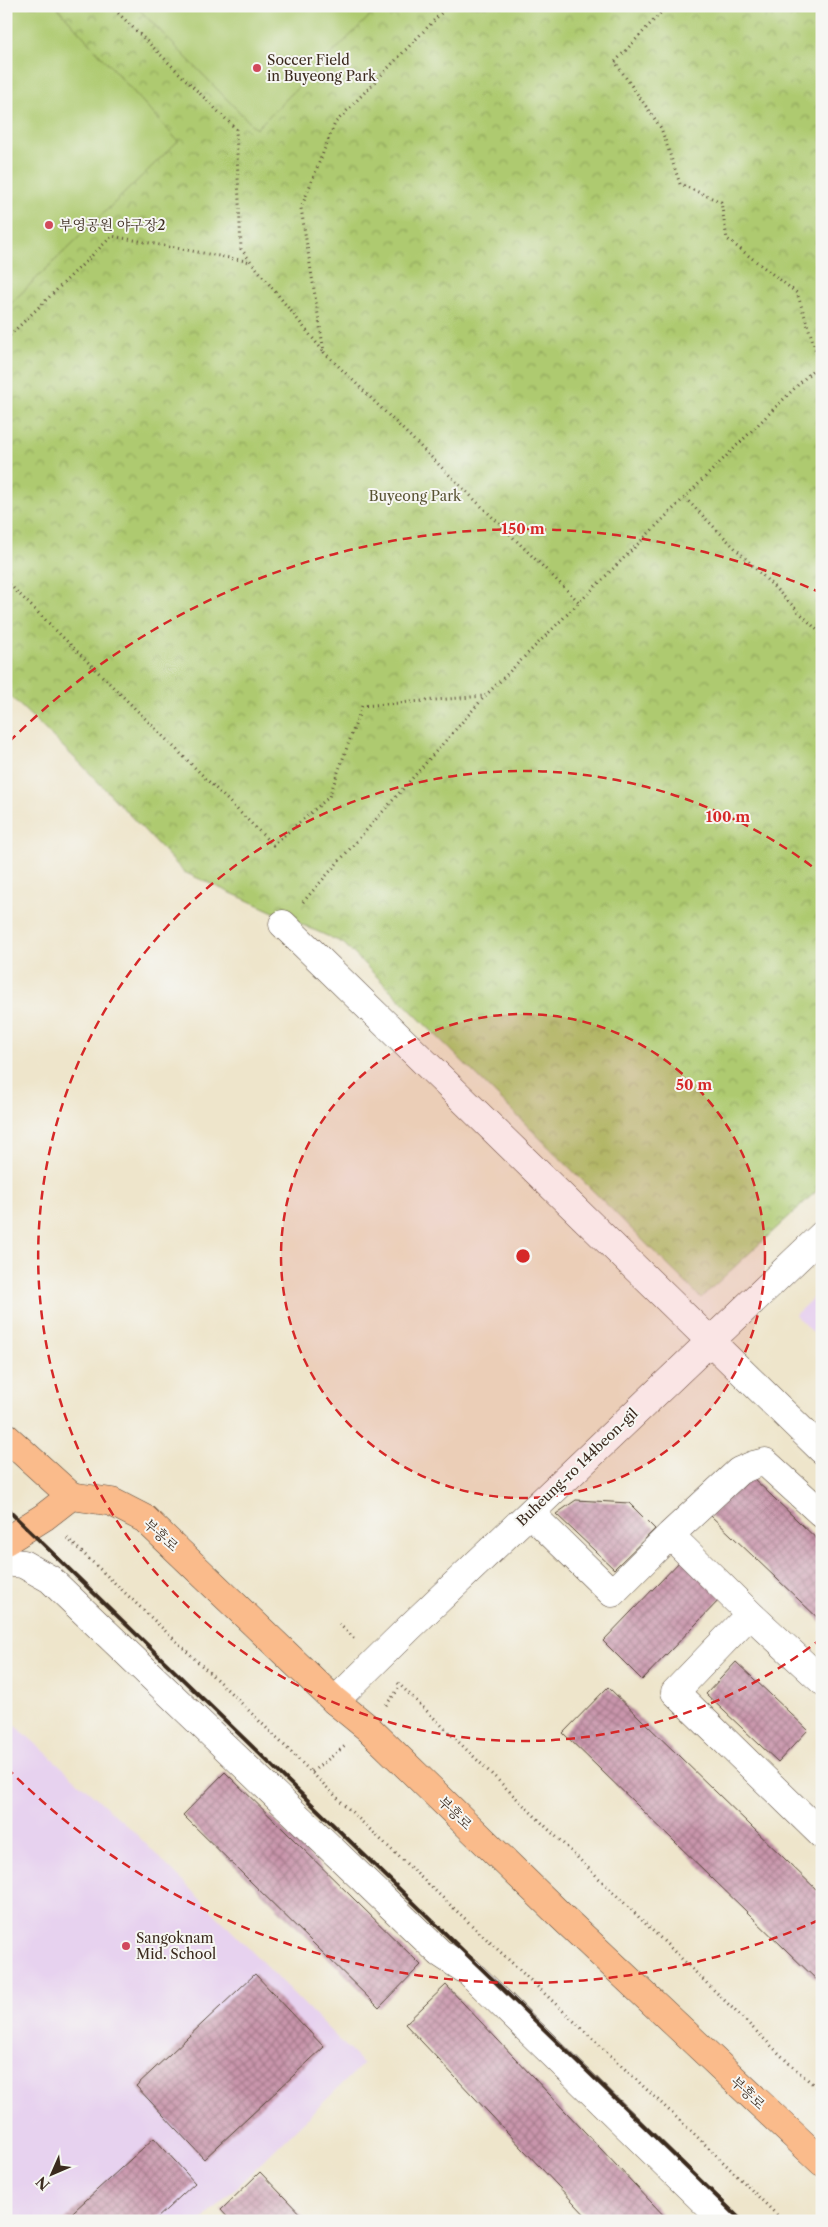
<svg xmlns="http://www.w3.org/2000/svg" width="828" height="2227" font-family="'Libre Caslon Text','Noto Serif KR',serif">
  <defs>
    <pattern id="park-crowns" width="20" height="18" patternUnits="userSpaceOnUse" patternTransform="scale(1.25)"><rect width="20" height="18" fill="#aeca70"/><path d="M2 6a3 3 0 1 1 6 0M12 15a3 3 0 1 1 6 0" fill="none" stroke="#8fa45b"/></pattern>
    <pattern id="building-cross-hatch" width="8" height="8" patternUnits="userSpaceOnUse" patternTransform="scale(1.25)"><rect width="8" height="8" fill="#c995ac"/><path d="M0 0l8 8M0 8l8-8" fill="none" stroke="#a47a8b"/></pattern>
  </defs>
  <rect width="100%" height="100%" fill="#f6f6f2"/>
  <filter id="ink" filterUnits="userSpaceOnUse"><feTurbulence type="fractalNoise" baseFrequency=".02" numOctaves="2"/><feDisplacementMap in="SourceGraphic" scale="10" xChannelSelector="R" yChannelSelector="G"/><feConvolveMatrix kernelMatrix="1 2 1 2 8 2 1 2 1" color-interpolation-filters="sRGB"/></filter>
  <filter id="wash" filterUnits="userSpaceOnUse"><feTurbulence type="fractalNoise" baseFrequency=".0096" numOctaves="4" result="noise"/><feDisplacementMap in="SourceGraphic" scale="20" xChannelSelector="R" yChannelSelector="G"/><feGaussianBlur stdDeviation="1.12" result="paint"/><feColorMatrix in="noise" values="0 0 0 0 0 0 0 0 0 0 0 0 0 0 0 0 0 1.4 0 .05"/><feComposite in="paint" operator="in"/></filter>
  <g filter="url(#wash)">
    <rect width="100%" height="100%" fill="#eee5cb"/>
    <path fill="#e7d2ef" d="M 822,1289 L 822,1341 L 795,1315 Z
      M 6,1717 L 130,1828 L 363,2064 L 201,2221 L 6,2221 Z"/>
    <path fill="url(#park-crowns)" stroke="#747a47" d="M 6,6 L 822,6 L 822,1186 L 701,1298 L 343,943 L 184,872 L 83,766 L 6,692 Z"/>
    <path fill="#aeca70" stroke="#747a47" d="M 6,6 L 56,6 L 178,141 L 6,308 Z
      M 136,6 L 380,6 L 256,129 Z"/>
    <g id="blocks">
      <path fill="url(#building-cross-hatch)" d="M 749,1474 L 822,1544 L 822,1622 L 710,1515 Z
        M 576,1500 L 629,1503 L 655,1529 L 614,1569 L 556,1514 Z
        M 684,1557 L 723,1596 L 642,1680 L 603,1641 Z
        M 736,1662 L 808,1730 L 778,1762 L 706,1694 Z
        M 608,1687 L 822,1895 L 822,1985 L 563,1733 Z
        M 225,1772 L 421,1965 L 379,2008 L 183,1815 Z
        M 255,1974 L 324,2047 L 204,2159 L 136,2086 Z
        M 446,1985 L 669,2221 L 591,2221 L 405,2024 Z
        M 154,2138 L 195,2183 L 154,2221 L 63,2221 Z
        M 260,2172 L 307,2221 L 231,2221 L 221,2210 Z"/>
    </g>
  </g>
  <g filter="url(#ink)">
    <use href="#blocks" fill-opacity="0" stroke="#564638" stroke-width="1"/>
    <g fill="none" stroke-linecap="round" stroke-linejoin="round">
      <g stroke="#564638" stroke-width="29">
        <path id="minor" d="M 283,924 L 822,1450
          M 530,1513 L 612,1593 L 670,1535 L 750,1614
          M 670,1535 L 739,1471 L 753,1465 L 765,1462 L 822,1514
          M 6,1562 L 23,1564 L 50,1579 L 440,1953 L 469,1972 L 724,2221
          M 822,1681 L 750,1614 L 675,1692 L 822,1835
          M 335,1701 L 409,1628 L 822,1235"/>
      </g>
      <g stroke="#564638" stroke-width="29">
        <path id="major" d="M 6,1437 L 71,1496
          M 71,1496 L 112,1502 L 145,1519 L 335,1701 L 368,1728 L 562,1917 L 822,2162
          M 6,1541 L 44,1517 L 71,1496"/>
      </g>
      <path stroke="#564638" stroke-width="3" stroke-dasharray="1 4" stroke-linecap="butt" d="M 111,6 L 236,129 L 241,249 L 323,351
        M 448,6 L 335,123 L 301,208 L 324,352 L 579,602
        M 667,6 L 615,62 L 661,128 L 680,184 L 721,202 L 727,239 L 797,293 L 820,363
        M 6,339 L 112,236 L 251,262
        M 685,498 L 822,635
        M 6,581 L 273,845 L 329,797 L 362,706 L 484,696
        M 303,902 L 485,696 L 822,361
        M 67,1538 L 233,1695 L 362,1822 L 710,2149 L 783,2221
        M 339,1624 L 355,1639
        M 398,1683 L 793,2067 L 822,2092
        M 386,1705 L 401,1686
        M 312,1772 L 345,1746"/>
      <use href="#minor" stroke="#fff" stroke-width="28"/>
      <use href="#major" stroke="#fabb8b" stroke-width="28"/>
      <path stroke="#3b2a1e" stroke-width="4" d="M 6,1508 L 742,2221"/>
    </g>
  </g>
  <circle cx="523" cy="1256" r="242" fill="#d62828" fill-opacity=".12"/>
  <g fill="none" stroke="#d62828" stroke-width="2.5" stroke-dasharray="9 6">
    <circle cx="523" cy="1256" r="242"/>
    <path d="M822 1638A485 485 0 1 1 822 874"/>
    <path d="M819 1920A727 727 0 0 1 9 1770M9 742A727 727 0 0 1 819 592"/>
  </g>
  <g fill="#d1495b" stroke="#f6f6f2" stroke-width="2">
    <circle cx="257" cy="68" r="5"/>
    <circle cx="49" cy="225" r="5"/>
    <circle cx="126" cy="1946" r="5"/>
  </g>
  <g text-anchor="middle" stroke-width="4" stroke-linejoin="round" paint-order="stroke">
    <g font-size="14" fill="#3b2a1e" stroke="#f6f6f2" text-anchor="start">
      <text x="267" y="65">Soccer Field<tspan x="267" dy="16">in Buyeong Park</tspan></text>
      <text x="59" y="230">부영공원 야구장2</text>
      <text x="136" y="1943">Sangoknam<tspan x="136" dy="16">Mid. School</tspan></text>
    </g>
    <g font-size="14" fill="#585232" stroke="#f6f6f2">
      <text x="415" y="501">Buyeong Park</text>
    </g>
    <g font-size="14" fill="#3b2a1e" stroke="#f6f6f2">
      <text transform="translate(577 1467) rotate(-44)" y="5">Buheung-ro 144beon-gil</text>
      <text transform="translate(161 1535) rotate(42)" y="5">부흥로</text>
      <text transform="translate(455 1813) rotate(44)" y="5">부흥로</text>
      <text transform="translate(748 2093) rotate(43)" y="5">부흥로</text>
    </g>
  </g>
  <circle cx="523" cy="1256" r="8" fill="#d62828" stroke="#f6f6f2" stroke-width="2.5"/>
  <g font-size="15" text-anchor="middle" font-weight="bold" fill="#d62828" stroke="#f6f6f2" stroke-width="4" stroke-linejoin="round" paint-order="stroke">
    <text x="523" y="534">150 m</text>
    <text x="728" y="822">100 m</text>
    <text x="694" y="1090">50 m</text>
  </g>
  <rect width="828" height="2227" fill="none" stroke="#f6f6f2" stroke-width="25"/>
  <g transform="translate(52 2174) rotate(225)" stroke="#f6f6f2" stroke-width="4" paint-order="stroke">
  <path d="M0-4L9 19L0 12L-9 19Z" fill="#3b2a1e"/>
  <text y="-8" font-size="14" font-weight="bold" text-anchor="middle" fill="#3b2a1e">N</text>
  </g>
</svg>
